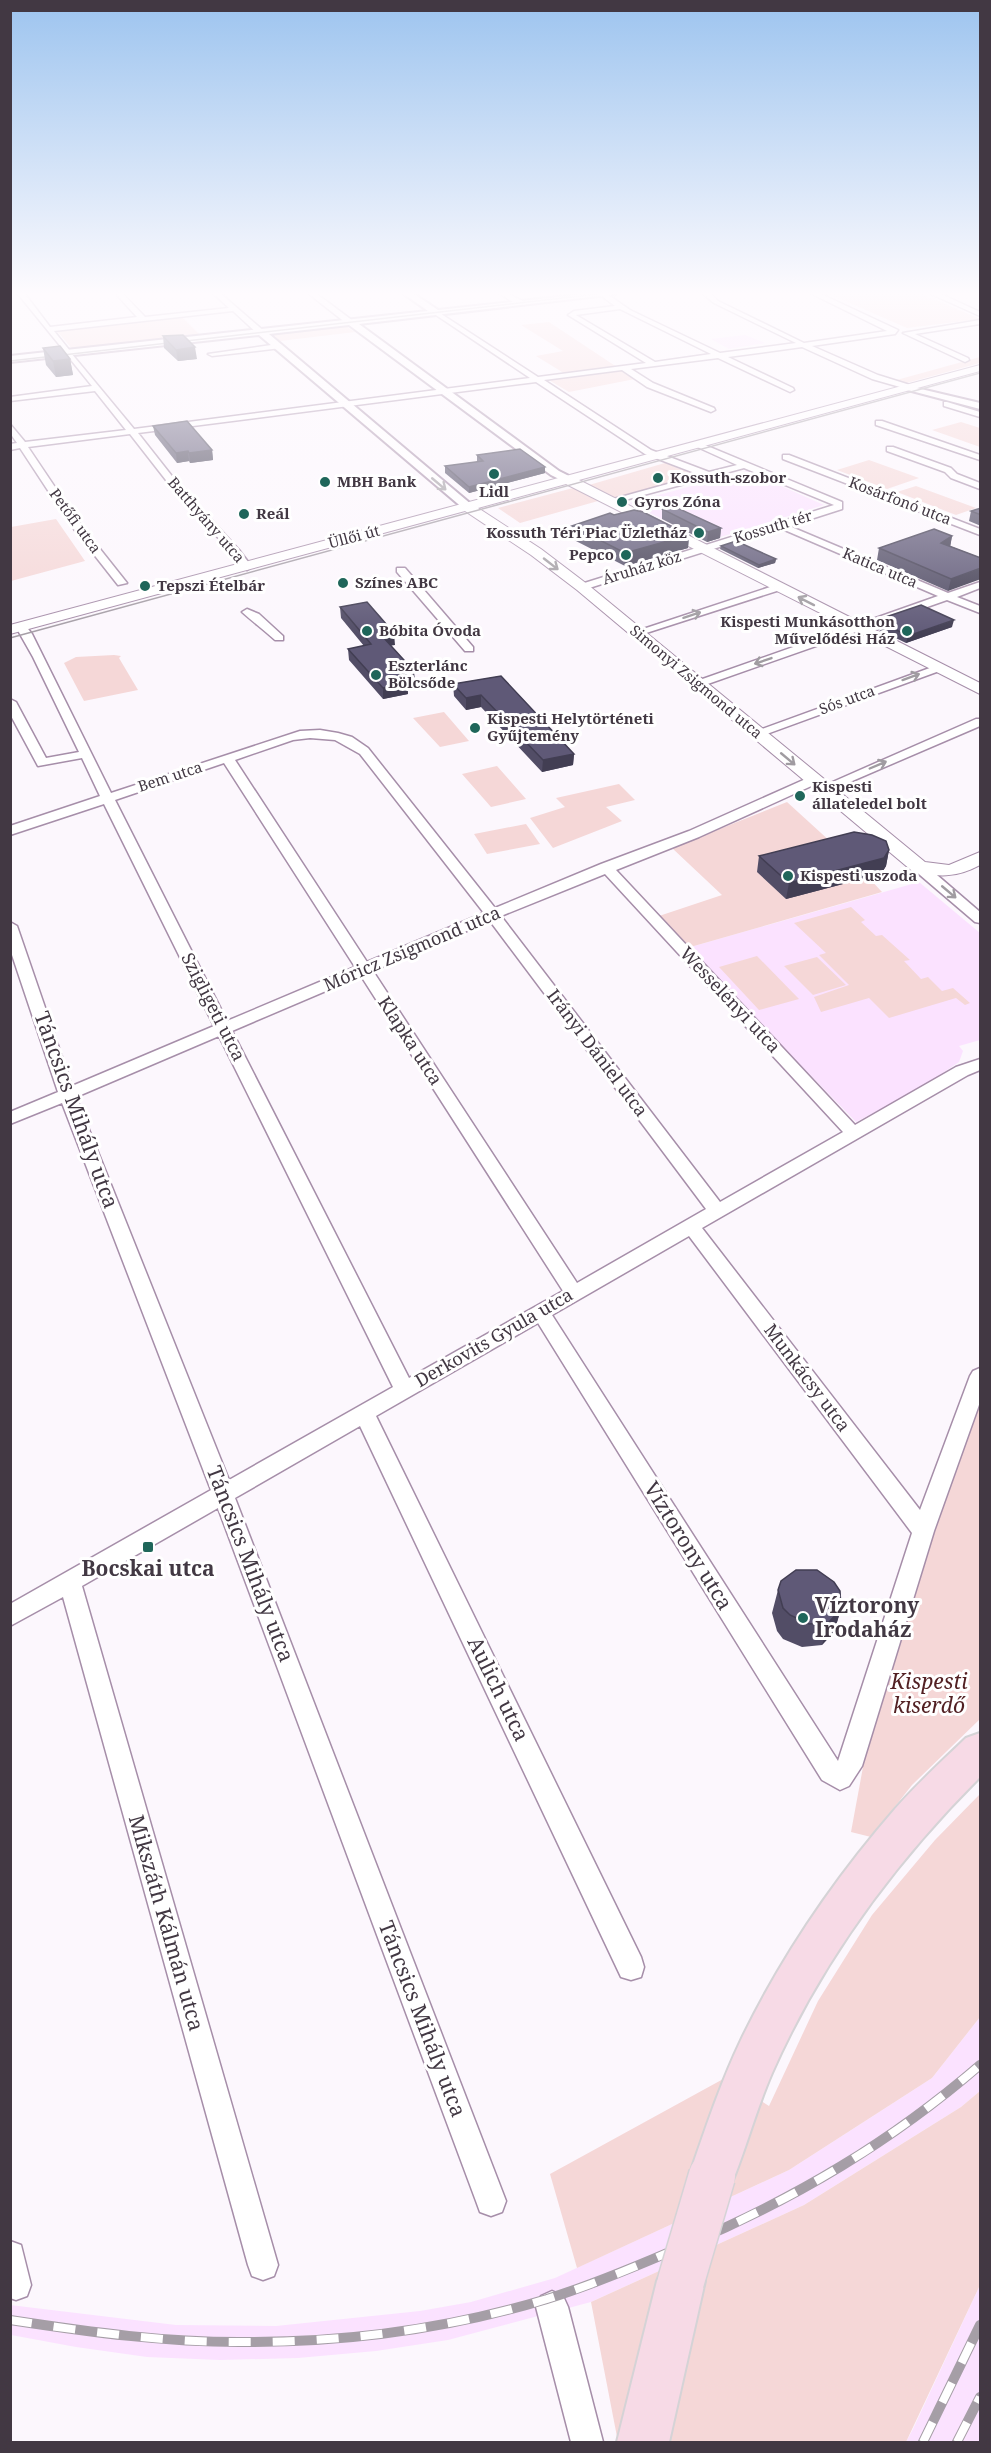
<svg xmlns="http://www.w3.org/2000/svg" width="991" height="2453" font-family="'Noto Serif',serif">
  <rect width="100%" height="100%" fill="#fcf7fd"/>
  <path fill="#fbe2ff" d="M 745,335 L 765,343 L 729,349 L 711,339 Z
    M 747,471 L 824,505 L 708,541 L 629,503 Z
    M 919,882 L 980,933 L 980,1040 L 959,1046 L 963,1051 L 959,1062 L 919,1089 L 856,1122 L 687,948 Z
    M 980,2017 L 980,2091 L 961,2107 L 804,2205 L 591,2302 L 448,2340 L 376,2351 L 298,2358 L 220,2360 L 147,2357 L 76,2347 L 11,2335 L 10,2305 L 176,2325 L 276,2326 L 420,2311 L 471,2302 L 555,2278 L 789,2170 L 932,2078 Z
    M 980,2285 L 980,2442 L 906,2442 L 913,2429 Z"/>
  <path fill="#f5d7d7" d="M 829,294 L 922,294 L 980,319 L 907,328 Z
    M 180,315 L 201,336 L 73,350 L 57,331 Z
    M 549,322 L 635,379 L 569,392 L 547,379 L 567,375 L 536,356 L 563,351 L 521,325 Z
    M 344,325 L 355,332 L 280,341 L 272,334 Z
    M 980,357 L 980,363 L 903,384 L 893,381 Z
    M 961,422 L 980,428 L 980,447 L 932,430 Z
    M 869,460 L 919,478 L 887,489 L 837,470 Z
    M 665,463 L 698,476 L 618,499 L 589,485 Z
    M 916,486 L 976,508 L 956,515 L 897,492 Z
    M 573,488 L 598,501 L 520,523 L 498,508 Z
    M 56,519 L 85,561 L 11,581 L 11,527 Z
    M 114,655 L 121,656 L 119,658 L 138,690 L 84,701 L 64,663 L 76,657 Z
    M 444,712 L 469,741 L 440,747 L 413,718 Z
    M 497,766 L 526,799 L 491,807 L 462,774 Z
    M 619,784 L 635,800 L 606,807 L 622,821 L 553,848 L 530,818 L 565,807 L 556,798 Z
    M 787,802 L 832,843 L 883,857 L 886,866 L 881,874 L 869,878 L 882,892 L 687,948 L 656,917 L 722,895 L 672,848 Z
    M 526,824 L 540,844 L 487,854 L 474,834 Z
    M 851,907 L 865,920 L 861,922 L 876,936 L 882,935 L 910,960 L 904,961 L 921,979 L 928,977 L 942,991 L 953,988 L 970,1003 L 965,1005 L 956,998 L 889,1018 L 869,998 L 821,1012 L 814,997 L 849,985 L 819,955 L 826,953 L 794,923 Z
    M 757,956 L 799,999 L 759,1010 L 719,967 Z
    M 817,957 L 846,985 L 813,995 L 784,966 Z
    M 980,1388 L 980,1719 L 912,1785 L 871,1837 L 851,1832 L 863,1767 L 866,1715 Z
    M 980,1794 L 980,2017 L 932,2078 L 789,2170 L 577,2268 L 550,2174 L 725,2078 L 769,2106 L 818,2001 L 872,1915 L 935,1840 Z
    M 980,2091 L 980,2285 L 906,2442 L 618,2442 L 591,2302 L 804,2205 L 961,2107 Z"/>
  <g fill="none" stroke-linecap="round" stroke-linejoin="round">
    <g stroke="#a68ea9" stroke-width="3">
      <path id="minor" d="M 18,294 L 25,294 L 50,327 L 137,317 L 116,294 L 123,294 L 145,317 L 229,308 L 214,294 L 221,294 L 265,332 L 258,334 L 233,311 L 54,331 L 70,351 L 66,353 Z
        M 309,294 L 317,294 L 353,321 L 346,323 Z
        M 500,294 L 508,294 L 527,303 L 524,305 L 513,302 Z
        M 599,294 L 607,294 L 630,310 L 720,353 L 796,343 L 714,303 L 703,294 L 711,294 L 718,301 L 804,343 L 887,331 L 812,294 L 821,294 L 898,330 L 895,334 L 812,346 L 878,375 L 910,385 L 910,389 L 907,389 L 872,379 L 802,347 L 728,357 L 793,388 L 794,390 L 790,392 L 718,358 L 631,369 L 653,383 L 714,408 L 715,410 L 711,412 L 647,387 L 622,370 L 544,380 L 651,450 L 709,472 L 737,465 L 693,445 L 700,443 L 842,502 L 842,509 L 789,526 L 948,593 L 980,582 L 980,588 L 957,597 L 980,606 L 980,613 L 947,600 L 702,686 L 694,686 L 694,682 L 938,596 L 780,528 L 586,589 L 578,589 L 578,585 L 834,505 L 744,468 L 610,504 L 610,500 L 700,475 L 645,454 L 536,382 L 138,433 L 175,480 L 239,550 L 252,567 L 247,570 L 237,564 L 232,553 L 169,484 L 130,434 L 28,447 L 77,520 L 127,583 L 118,585 L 70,524 L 20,448 L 10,450 L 10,444 L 17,443 L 10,433 L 10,424 L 25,442 L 126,430 L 95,391 L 10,401 L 10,397 L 92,386 L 67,355 L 71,353 L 134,429 L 530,378 L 433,313 L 435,310 L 538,377 L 646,363 L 568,315 L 574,311 L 615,306 ZM 620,309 L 626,312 L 711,354 L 655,362 L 576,315 Z
        M 931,294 L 941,294 L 980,312 L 980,316 Z
        M 980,320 L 980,324 L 915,334 L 968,358 L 969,360 L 965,362 L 903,333 Z
        M 278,344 L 281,348 L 212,356 L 208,354 Z
        M 947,402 L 980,412 L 980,417 L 944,406 L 944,402 Z
        M 876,421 L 882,421 L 980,455 L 980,460 L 876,425 Z
        M 887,447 L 893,447 L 951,468 L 957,474 L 980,483 L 980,489 L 951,478 L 945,472 L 887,451 Z
        M 783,455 L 789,455 L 980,529 L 980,535 L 783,459 Z
        M 397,568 L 405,568 L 473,647 L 473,651 L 465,651 L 397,572 Z
        M 779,584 L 783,585 L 783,589 L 640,635 L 636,636 L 631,633 Z
        M 247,609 L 259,614 L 283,636 L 283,640 L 275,640 C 264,630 252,621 242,612 Z
        M 21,624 L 25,625 L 32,634 L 111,793 L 300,731 L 320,730 L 338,733 L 352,737 L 368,748 L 495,908 L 601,864 L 689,831 L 810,777 L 818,777 L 820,780 L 818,783 L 699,837 L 616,870 L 855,1125 L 956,1067 L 980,1059 L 980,1070 L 968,1075 L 702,1228 L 920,1510 L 970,1376 L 973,1371 L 980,1368 L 980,1402 L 934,1531 L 862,1766 L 849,1786 L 840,1790 L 822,1780 L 538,1323 L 376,1416 L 641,1957 L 644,1967 L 641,1977 L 631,1980 L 621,1977 L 360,1426 L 235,1498 L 506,2201 L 502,2212 L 491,2216 L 480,2212 L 476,2201 L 218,1508 L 82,1586 L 278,2265 L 274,2276 L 263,2280 L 252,2276 L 248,2265 L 63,1597 L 10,1626 L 10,1604 L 211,1490 L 62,1103 L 10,1124 L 10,1112 L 58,1092 L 10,949 L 10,922 L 17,926 L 72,1086 L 214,1026 L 104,804 L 10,835 L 10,826 L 100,796 L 82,758 L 38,766 L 10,714 L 10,699 L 16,702 L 46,758 L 79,752 L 33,657 L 16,627 ZM 310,738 L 335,740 L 360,754 L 484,913 L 367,962 L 235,760 L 293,740 ZM 224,763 L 355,967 L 227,1021 L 115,800 ZM 605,874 L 843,1132 L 720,1202 L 501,916 ZM 490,921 L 706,1209 L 577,1283 L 373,971 ZM 361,976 L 563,1291 L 409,1378 L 232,1031 ZM 219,1036 L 393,1387 L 229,1480 L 76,1097 ZM 689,1236 L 912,1533 L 838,1761 L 552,1315 Z
        M 938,665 L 944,668 L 942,670 L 761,736 L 753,736 L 751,733 Z
        M 976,719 L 980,719 L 980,726 L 829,791 L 825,792 L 819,788 Z
        M 918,862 L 923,863 L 980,912 L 980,923 L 975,922 L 913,869 L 911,866 Z
        M 10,2241 L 21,2245 L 31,2285 L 27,2296 L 16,2300 L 10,2298 Z
        M 552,2291 L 563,2296 L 568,2307 L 603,2442 L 571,2442 L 536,2307 L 541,2296 Z"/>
    </g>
    <g stroke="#a68ea9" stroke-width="4">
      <path id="tertiary" d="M 404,294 L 414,294 L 438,310 L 585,294 L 616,294 L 359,324 L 559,471 L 571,477 L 571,481 L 563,481 L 551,475 L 349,325 L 269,334 L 472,505 L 472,509 L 464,509 L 259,335 L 10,362 L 10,356 L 428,311 Z
        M 904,385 L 980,403 L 980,409 L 904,389 Z"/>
    </g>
    <g stroke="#a68ea9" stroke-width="2">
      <path id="secondary" d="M 980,365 L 980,371 L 579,480 L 980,683 L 980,694 L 566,484 L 478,508 L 541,549 L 587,584 L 925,862 L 949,865 L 980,852 L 980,865 C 956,878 937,878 911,870 L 577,590 L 531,555 L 465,511 L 10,634 L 10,625 Z"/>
    </g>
    <g stroke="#d5d3d6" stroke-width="4">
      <path id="primary" d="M 980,1733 L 980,1777 C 895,1862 821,1962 772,2073 C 755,2112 745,2153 728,2192 L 712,2199 L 696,2192 L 689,2176 C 705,2130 720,2084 741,2040 C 781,1957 835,1878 895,1809 C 917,1784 942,1761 966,1738 Z
        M 681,2257 L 698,2264 L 705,2281 L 669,2442 L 617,2442 L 657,2281 L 664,2264 Z"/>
    </g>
    <use href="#minor" fill="#fff" fill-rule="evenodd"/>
    <use href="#tertiary" fill="#fff" fill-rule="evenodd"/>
    <use href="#secondary" fill="#fff" fill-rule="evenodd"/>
    <use href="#primary" fill="#f7dae6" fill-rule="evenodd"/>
    <path stroke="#a59ea6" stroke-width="1.5" d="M 10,361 L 597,294
      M 10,638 L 980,373"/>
    <g stroke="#a59ea6" stroke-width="10">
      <path id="rail" d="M 10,2320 C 89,2332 168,2343 249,2342 C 349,2342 451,2328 547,2299 C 595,2284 642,2264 688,2244 C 796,2198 891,2142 980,2065
        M 923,2442 L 980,2325
        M 957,2442 L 980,2397"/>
    </g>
    <use href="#rail" stroke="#fff" stroke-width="8" stroke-dasharray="22" stroke-linecap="butt"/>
    <g stroke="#d5d3d6" stroke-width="49" stroke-linecap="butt">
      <path id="primary-bridge" d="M 681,2281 L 712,2176"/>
    </g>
    <use href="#primary-bridge" stroke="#f7dae6" stroke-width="46"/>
  </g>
  <path fill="#524d66" d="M 163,336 L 197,359 L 178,361 L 164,348 Z
    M 43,348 L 70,359 L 73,375 L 56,377 L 46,365 Z
    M 153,426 L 212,450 L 213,460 L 190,463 L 189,461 L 177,463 L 155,435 Z
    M 477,455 L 545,467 L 545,473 L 469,493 L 445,473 L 445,466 L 477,462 Z
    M 981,508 L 981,526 L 969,521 L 971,511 Z
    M 662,509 L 721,528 L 720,538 L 707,542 L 662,519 Z
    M 614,515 L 689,535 L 688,548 L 625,566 L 572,539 L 572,526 Z
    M 952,536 L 950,546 L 981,558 L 948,591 L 877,560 L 879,548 Z
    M 721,546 L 776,559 L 775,563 L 758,568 L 720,549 Z
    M 340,607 L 395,645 L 391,645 L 415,682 L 407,684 L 408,694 L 383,699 L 349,660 L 348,649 L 364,646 L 341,618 Z
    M 877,620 L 952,627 L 906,643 L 875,628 Z
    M 501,676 L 574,754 L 573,765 L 542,772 L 481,707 L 466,710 L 454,696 L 453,684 Z
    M 889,850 L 886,866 L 881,874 L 786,899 L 757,872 L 759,856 Z
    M 778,1590 L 841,1609 L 834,1632 L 822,1645 L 802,1647 L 783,1639 L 777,1631 L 772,1613 Z"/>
  <path fill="#423e53" d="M 195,347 L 197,359 L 178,361 L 176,350 Z
    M 70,359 L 73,375 L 56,377 L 53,361 Z
    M 212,450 L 213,460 L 190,463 L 189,453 Z
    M 188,451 L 189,461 L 177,463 L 176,453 Z
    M 545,467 L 545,473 L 469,493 L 469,487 Z
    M 721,528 L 720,538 L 707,542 L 708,532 Z
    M 689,535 L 688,548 L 625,566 L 625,553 Z
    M 952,536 L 950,548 L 941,543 Z
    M 776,559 L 775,563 L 758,568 L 759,565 Z
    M 981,568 L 981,579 L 948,591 L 951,579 Z
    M 954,620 L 952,627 L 906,643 L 908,636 Z
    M 394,633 L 395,645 L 382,647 L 382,636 Z
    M 414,671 L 415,682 L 407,684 L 408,694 L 383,699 L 383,688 L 399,674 Z
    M 481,695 L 481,707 L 466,710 L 466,698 Z
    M 574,754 L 573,765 L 542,772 L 543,760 Z
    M 889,850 L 886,866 L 881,874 L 786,899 L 789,883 Z
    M 841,1609 L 834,1632 L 822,1645 L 829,1622 Z"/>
  <path fill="#5f5977" stroke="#423e53" stroke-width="1.5" d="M 183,335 L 195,347 L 176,350 L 163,336 Z
    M 60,346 L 70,359 L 53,361 L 43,348 Z
    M 187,421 L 212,450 L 189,453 L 188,451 L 176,453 L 153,426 Z
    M 520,449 L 545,467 L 469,487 L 445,466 L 483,461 L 477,455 Z
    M 673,506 L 721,528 L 708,532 L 662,509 Z
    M 981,508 L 981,515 L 971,511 Z
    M 634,510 L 643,512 L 689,535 L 625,553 L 572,526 L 610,513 L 614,515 Z
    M 934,529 L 952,536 L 941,543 L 981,558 L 981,568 L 951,579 L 879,548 Z
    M 736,541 L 776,559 L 759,565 L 721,546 Z
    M 367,602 L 394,633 L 382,636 L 414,671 L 399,674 L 407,683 L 383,688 L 348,649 L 371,644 L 340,607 Z
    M 921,605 L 954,620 L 908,636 L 877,620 Z
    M 501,676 L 574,754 L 543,760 L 481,695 L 466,698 L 453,684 Z
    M 854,832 L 872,835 L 886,841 L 889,850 L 884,858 L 789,883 L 759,856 Z
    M 796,1570 L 817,1570 L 834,1582 L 840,1591 L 841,1609 L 829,1622 L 809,1624 L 790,1615 L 783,1608 L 778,1590 L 781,1581 Z"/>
  <defs><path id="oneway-shaft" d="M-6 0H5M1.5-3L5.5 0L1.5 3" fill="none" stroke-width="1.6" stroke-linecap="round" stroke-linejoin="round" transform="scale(1.5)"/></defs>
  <g stroke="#a09ca1">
    <use href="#oneway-shaft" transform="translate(439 484) rotate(40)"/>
    <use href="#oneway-shaft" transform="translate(551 564) rotate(38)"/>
    <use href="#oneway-shaft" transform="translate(806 601) rotate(-153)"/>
    <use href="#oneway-shaft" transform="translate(692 615) rotate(-18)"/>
    <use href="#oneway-shaft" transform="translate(763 661) rotate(161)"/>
    <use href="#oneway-shaft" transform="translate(911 677) rotate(-20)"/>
    <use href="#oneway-shaft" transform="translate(788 759) rotate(40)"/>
    <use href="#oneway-shaft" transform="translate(878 765) rotate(-23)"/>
    <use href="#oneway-shaft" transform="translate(949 892) rotate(40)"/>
  </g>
  <linearGradient id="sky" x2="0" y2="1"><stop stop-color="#9dc4ef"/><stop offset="0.46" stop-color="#fefbfe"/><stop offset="1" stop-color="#fefbfe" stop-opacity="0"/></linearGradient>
  <rect width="991" height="638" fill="url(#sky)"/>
  <g fill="#1f665a" stroke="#fff" stroke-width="2">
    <circle cx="494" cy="474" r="6"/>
    <circle cx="658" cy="478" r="6"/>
    <circle cx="325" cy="482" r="6"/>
    <circle cx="622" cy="502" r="6"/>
    <circle cx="244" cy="514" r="6"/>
    <circle cx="699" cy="533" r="6"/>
    <circle cx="626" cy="555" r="6"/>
    <circle cx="343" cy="583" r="6"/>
    <circle cx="145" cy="586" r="6"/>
    <circle cx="367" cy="631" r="6"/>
    <circle cx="907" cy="631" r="6"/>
    <circle cx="376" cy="675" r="6"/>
    <circle cx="475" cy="728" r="6"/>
    <circle cx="800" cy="796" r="6"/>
    <circle cx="788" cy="876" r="6"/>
    <rect x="142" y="1541" width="12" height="12" rx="3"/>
    <circle cx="803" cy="1618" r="6"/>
  </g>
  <g text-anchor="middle" stroke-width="6" stroke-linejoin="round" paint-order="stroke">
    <g font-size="15" font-weight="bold" fill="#423843" stroke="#fff" text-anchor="start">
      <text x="670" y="483">Kossuth-szobor</text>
      <text x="337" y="487">MBH Bank</text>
      <text x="494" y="497" text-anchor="middle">Lidl</text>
      <text x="634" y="507">Gyros Zóna</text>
      <text x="256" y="519">Reál</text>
      <text x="687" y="538" text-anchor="end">Kossuth Téri Piac Üzletház</text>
      <text x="614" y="560" text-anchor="end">Pepco</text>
      <text x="355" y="588">Színes ABC</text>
      <text x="157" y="591">Tepszi Ételbár</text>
      <text x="895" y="627" text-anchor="end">Kispesti Munkásotthon<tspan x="895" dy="17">Művelődési Ház</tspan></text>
      <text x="379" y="636">Bóbita Óvoda</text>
      <text x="388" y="671">Eszterlánc<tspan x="388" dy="17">Bölcsőde</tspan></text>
      <text x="487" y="724">Kispesti Helytörténeti<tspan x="487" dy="17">Gyűjtemény</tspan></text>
      <text x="812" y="792">Kispesti<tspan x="812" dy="17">állateledel bolt</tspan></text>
      <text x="800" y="881">Kispesti uszoda</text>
    </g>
    <g font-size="15" fill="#423843" stroke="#fff">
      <text transform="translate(900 501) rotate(21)" y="5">Kosárfonó utca</text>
      <text transform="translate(206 520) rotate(49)" y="5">Batthyány utca</text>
      <text transform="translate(75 521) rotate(54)" y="5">Petőfi utca</text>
      <text transform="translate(773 527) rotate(-17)" y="5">Kossuth tér</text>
      <text transform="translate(354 537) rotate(-15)" y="5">Üllői út</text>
      <text transform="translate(642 568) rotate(-17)" y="5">Áruház köz</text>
      <text transform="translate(880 568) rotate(23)" y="5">Katica utca</text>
      <text transform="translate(696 682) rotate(40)" y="5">Simonyi Zsigmond utca</text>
      <text transform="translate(847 700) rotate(-20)" y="5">Sós utca</text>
      <text transform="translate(170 777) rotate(-18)" y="5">Bem utca</text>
    </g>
    <g font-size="18" fill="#423843" stroke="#fff">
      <text transform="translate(412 949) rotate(-23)" y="6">Móricz Zsigmond utca</text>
      <text transform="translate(730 1000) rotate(47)" y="6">Wesselényi utca</text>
      <text transform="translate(213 1007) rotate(63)" y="6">Szigligeti utca</text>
      <text transform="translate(410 1041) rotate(57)" y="6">Klapka utca</text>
      <text transform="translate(597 1053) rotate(53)" y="6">Irányi Dániel utca</text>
      <text transform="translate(494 1338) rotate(-30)" y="6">Derkovits Gyula utca</text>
      <text transform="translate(807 1378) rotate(53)" y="6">Munkácsy utca</text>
    </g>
    <g font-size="21" fill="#423843" stroke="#fff">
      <text transform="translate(76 1110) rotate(70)" y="7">Táncsics Mihály utca</text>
      <text transform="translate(688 1546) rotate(58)" y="7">Víztorony utca</text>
      <text transform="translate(250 1564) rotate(69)" y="7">Táncsics Mihály utca</text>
      <text transform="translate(498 1689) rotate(64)" y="7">Aulich utca</text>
      <text transform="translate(166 1923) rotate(74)" y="7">Mikszáth Kálmán utca</text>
      <text transform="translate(422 2019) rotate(69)" y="7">Táncsics Mihály utca</text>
    </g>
    <g font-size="21" font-weight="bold" fill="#423843" stroke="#fff">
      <text x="148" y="1576">Bocskai utca</text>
      <text x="815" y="1613" text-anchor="start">Víztorony<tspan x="815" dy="24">Irodaház</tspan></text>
    </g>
    <g font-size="21" font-style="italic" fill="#522023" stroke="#fff">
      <text x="929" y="1689">Kispesti<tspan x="929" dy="24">kiserdő</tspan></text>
    </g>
  </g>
  <rect width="991" height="2453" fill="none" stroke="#423843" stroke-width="24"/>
</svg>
